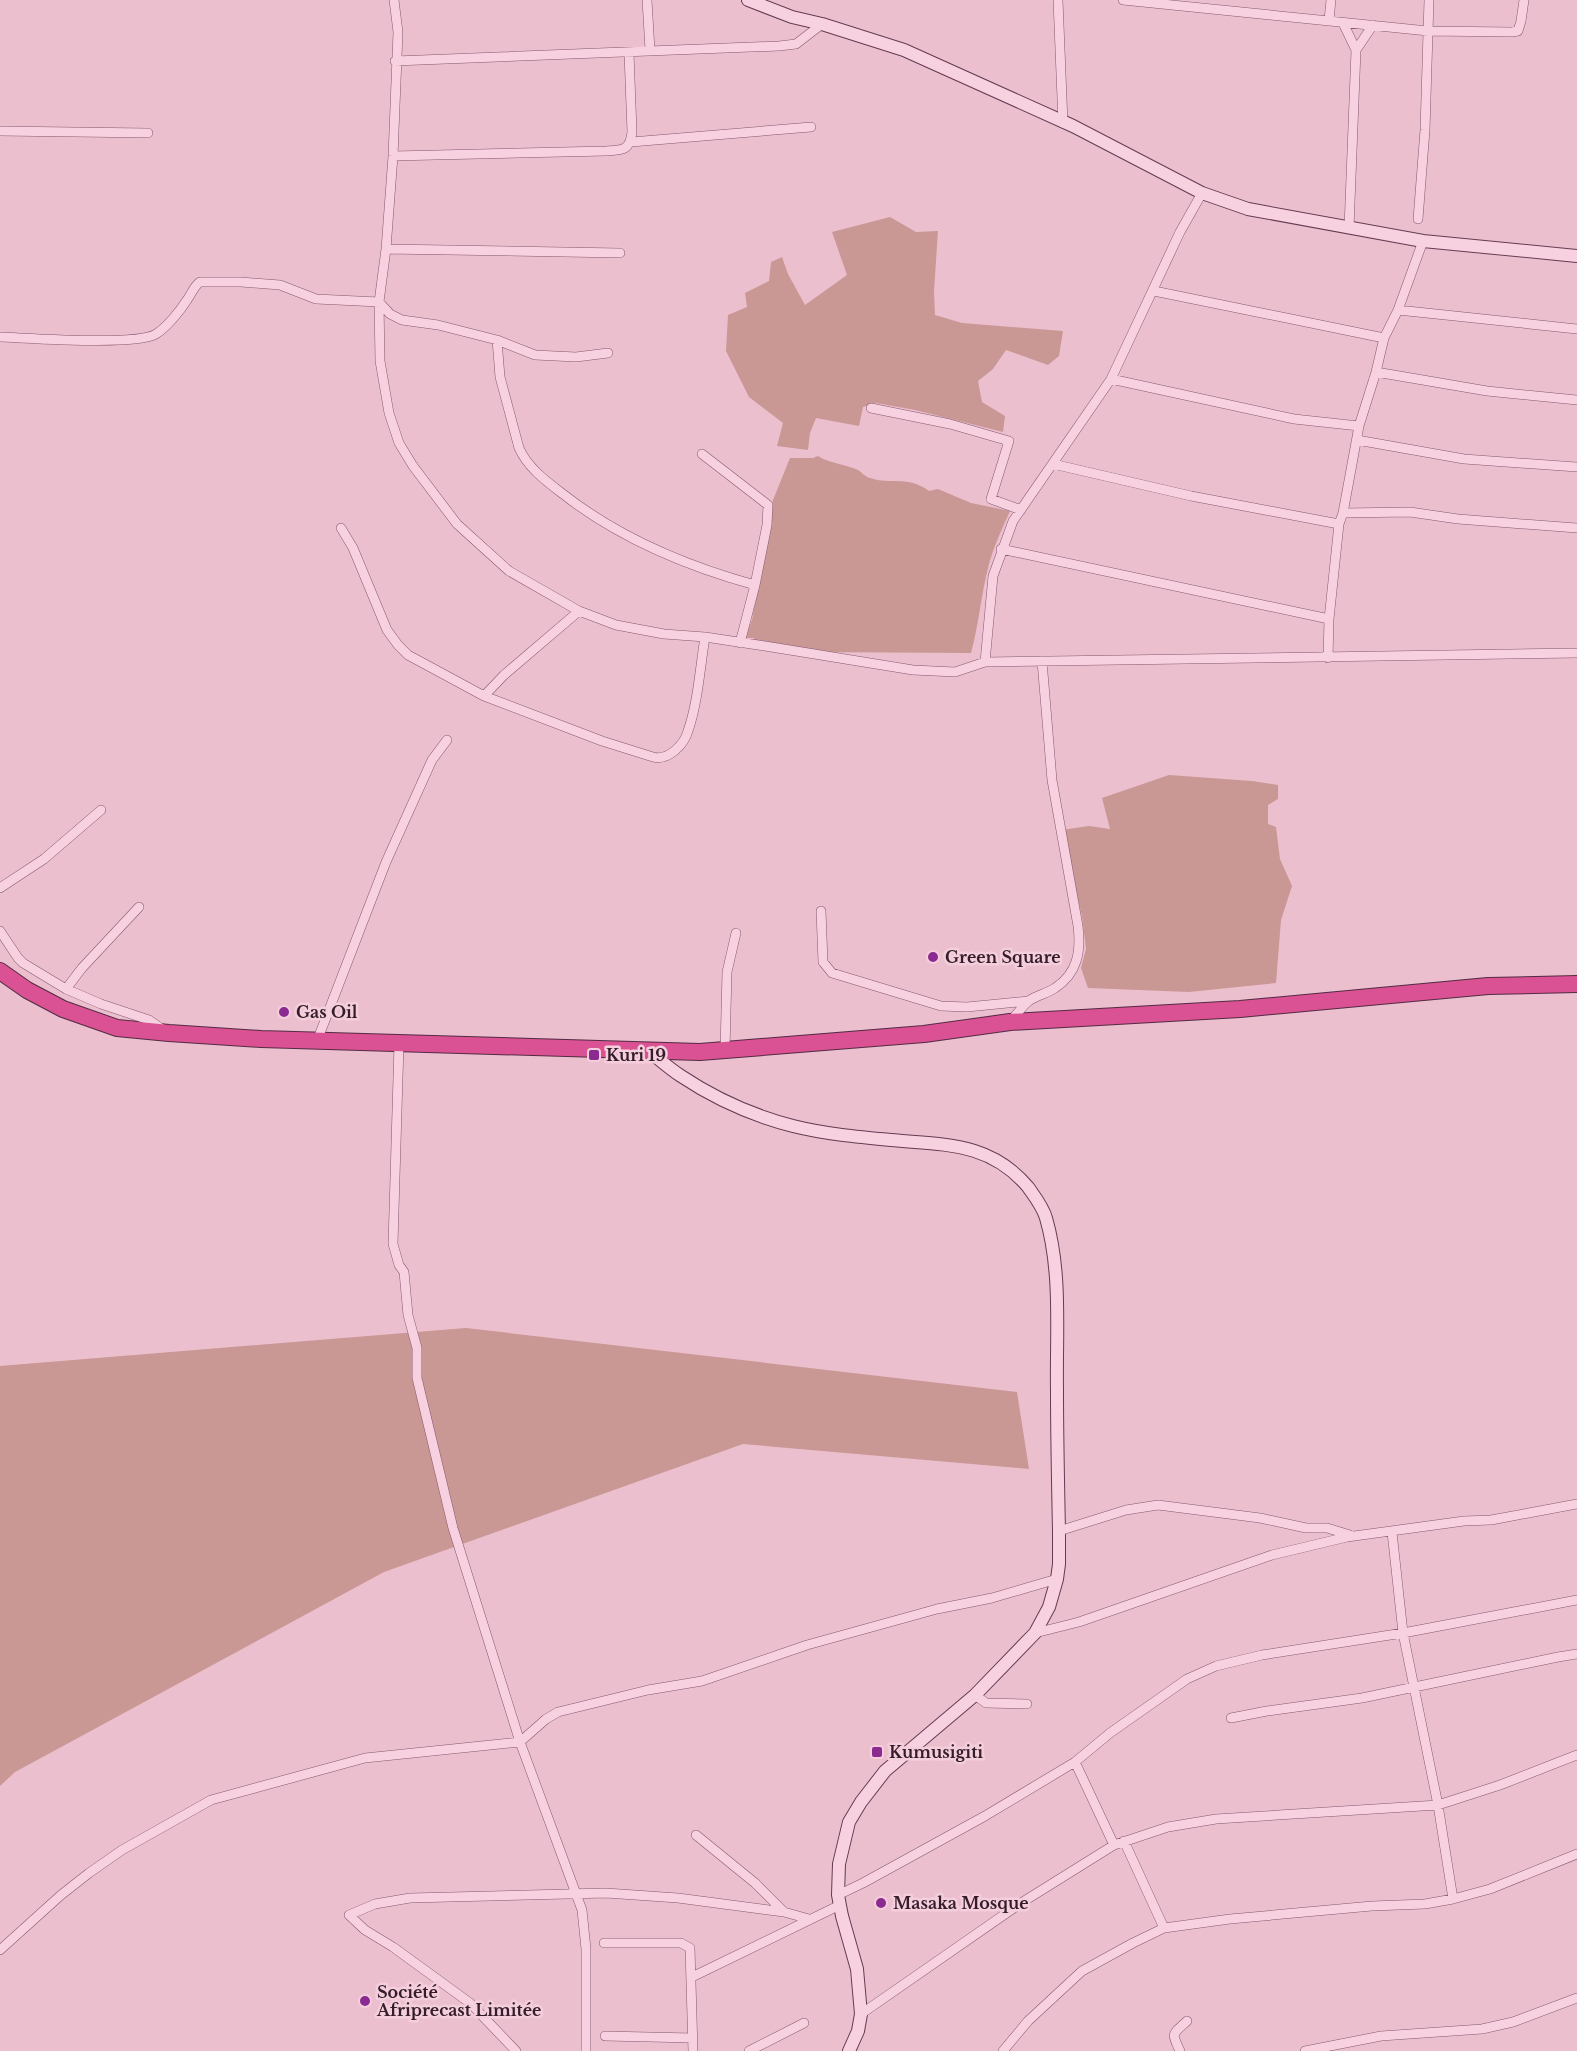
<svg xmlns="http://www.w3.org/2000/svg" width="1577" height="2051" font-family="'Libre Baskerville',serif">
  <rect width="100%" height="100%" fill="#ecbfcf"/>
  <path fill="#c99794" d="M 890,217 L 916,232 L 938,231 L 934,291 L 935,315 L 962,323 L 1063,331 L 1059,356 L 1048,365 L 1006,350 L 993,369 L 978,381 L 982,402 L 1005,416 L 1003,432 L 915,410 L 876,403 L 863,407 L 859,426 L 816,418 L 810,433 L 808,450 L 777,446 L 783,423 L 749,397 L 726,351 L 728,315 L 747,307 L 745,293 L 769,281 L 771,262 L 782,257 L 788,274 L 805,305 L 847,275 L 832,232 Z
    M 818,456 C 831,464 845,464 858,470 C 862,472 865,477 870,478 C 890,485 908,475 929,491 L 938,489 L 971,503 L 1010,511 C 1002,529 994,546 989,564 C 981,594 979,624 971,653 L 810,652 L 754,643 L 754,638 L 745,638 L 752,620 L 773,500 L 790,458 L 813,458 Z
    M 1169,775 L 1252,781 L 1278,785 L 1278,799 L 1268,805 L 1268,824 L 1276,827 L 1280,859 L 1292,886 L 1281,920 L 1276,983 L 1189,992 L 1088,988 L 1081,968 L 1086,949 L 1082,916 L 1061,830 L 1089,826 L 1110,829 L 1102,798 Z
    M 466,1328 L 1017,1392 L 1029,1469 L 743,1444 L 384,1572 L 15,1772 L 0,1786 L 0,1366 Z"/>
  <g fill="none" stroke-linecap="round" stroke-linejoin="round">
    <g stroke="#84586f" stroke-width="10">
      <path id="street" d="M 394,0 L 398,32 L 393,156 L 386,249 L 379,302 L 380,361 L 389,413 L 399,443 L 413,466 L 457,524 L 509,571 L 579,611 L 616,625 L 664,634 L 705,637 L 765,646 L 913,670 L 955,672 L 985,662 L 1577,653
        M 647,0 L 650,50
        M 1058,0 L 1063,123
        M 1123,0 L 1428,31 L 1512,32 L 1518,31 L 1521,21 L 1524,0
        M 1329,20 L 1331,0
        M 1343,23 L 1356,50 L 1349,228
        M 1356,50 L 1373,25
        M 395,61 L 779,46 L 796,44 L 822,24
        M 0,131 L 148,133
        M 631,142 L 811,127
        M 393,156 L 606,151 C 622,150 630,151 632,132 L 629,53
        M 1418,219 L 1425,130 L 1429,0
        M 386,249 L 620,253
        M 1154,291 L 1384,338
        M 1398,310 L 1577,329
        M 0,337 C 29,338 136,346 156,334 C 167,327 180,311 187,300 C 192,293 194,286 200,282 L 241,282 L 280,285 L 316,299 L 379,302 L 390,314 L 402,320 L 438,325 L 497,340 L 535,355 L 576,357 L 608,353
        M 497,340 L 500,377 L 519,448 C 528,468 546,481 563,494 C 619,538 686,566 755,585 L 740,643
        M 1376,372 L 1487,391 L 1577,400
        M 1111,379 L 1294,419 L 1359,426
        M 871,408 L 950,424 L 1009,441 L 991,499 L 1021,510
        M 1357,440 L 1464,459 L 1577,467
        M 702,454 L 768,505 L 767,525 L 755,585
        M 1053,464 L 1191,496 L 1339,524
        M 1343,513 L 1410,512 L 1458,519 L 1577,528
        M 341,528 L 353,548 L 387,630 L 398,645 L 408,655 L 484,696 L 602,741 L 653,757 C 668,761 684,745 688,731 C 698,702 700,668 705,637
        M 1001,549 L 1329,619
        M 1328,658 L 1329,619 L 1339,524 L 1343,513 L 1359,426 L 1376,372 L 1384,338 L 1398,310 L 1423,241
        M 985,662 L 993,576 L 1013,521 L 1111,379 L 1180,232 L 1202,193
        M 484,696 L 504,675 L 579,611
        M 0,888 L 44,859 L 101,810
        M 821,911 L 823,962 L 832,973 L 941,1006 L 967,1007 L 1029,1001
        M 0,931 L 18,958 L 23,963 L 66,989 L 101,1004 L 149,1020 L 162,1029
        M 66,989 L 82,968 L 139,907
        M 1011,1021 C 1017,1014 1023,1005 1030,1000 C 1038,995 1048,993 1055,988 C 1078,973 1081,951 1078,926 L 1052,780 L 1042,661
        M 317,1041 L 386,862 L 432,760 L 447,740
        M 399,1044 L 393,1244 L 399,1265 L 404,1272 L 408,1315 L 417,1348 L 417,1378 L 453,1528 L 520,1742 L 582,1910 L 586,1949 L 586,2051
        M 725,1050 L 727,972 L 736,933
        M 1059,1531 L 1126,1510 L 1158,1505 L 1260,1518 L 1306,1528 L 1327,1528 L 1350,1535
        M 1392,1532 L 1403,1633 L 1438,1805 L 1453,1899
        M 1035,1633 L 1079,1622 L 1272,1555 L 1347,1537 L 1464,1521 L 1491,1520 L 1577,1504
        M 975,1695 L 986,1703 L 1027,1704
        M 1231,1718 L 1267,1711 L 1362,1698 L 1558,1657 L 1577,1654
        M 1075,1762 L 1114,1845
        M 696,1835 L 755,1883 L 784,1912
        M 1124,1841 L 1164,1928
        M 838,1895 L 863,1883 L 985,1816 L 1075,1762 L 1110,1733 L 1187,1679 L 1216,1666 L 1262,1655 L 1403,1633 L 1577,1600
        M 604,1943 L 681,1943 L 690,1948 L 693,2051
        M 0,1950 L 61,1895 L 89,1873 L 122,1850 L 211,1800 L 365,1758 L 520,1742 L 546,1719 L 558,1712 L 648,1690 L 702,1681 L 807,1645 L 937,1609 L 992,1598 L 1057,1579
        M 692,1977 L 840,1905
        M 861,2014 L 1021,1903 L 1114,1845 L 1168,1827 L 1216,1819 L 1438,1805 L 1500,1785 L 1577,1755
        M 605,2036 L 693,2038
        M 516,2051 L 470,2003 L 393,1947 L 365,1930 L 349,1915 L 375,1904 L 410,1898 L 606,1893 L 678,1898 L 784,1912 L 809,1919
        M 749,2051 L 804,2023
        M 1003,2051 L 1028,2021 L 1082,1971 L 1133,1943 L 1164,1928 L 1230,1919 L 1372,1906 L 1425,1904 L 1453,1899 L 1490,1889 L 1577,1854
        M 1180,2051 C 1171,2032 1172,2035 1187,2021
        M 1305,2051 L 1381,2036 L 1482,2029 L 1513,2022 L 1577,1998"/>
    </g>
    <g stroke="#653b53" stroke-width="14">
      <path id="secondary" d="M 748,0 L 792,17 L 822,24 L 904,50 L 1073,126 L 1202,193 L 1248,209 L 1423,241 L 1577,256
        M 649,1051 C 660,1060 670,1069 681,1076 C 714,1098 754,1116 793,1126 C 825,1134 858,1137 891,1140 C 945,1145 990,1142 1028,1187 C 1035,1197 1043,1207 1046,1218 C 1062,1273 1056,1334 1057,1390 C 1057,1437 1058,1484 1059,1531 L 1059,1564 L 1057,1579 L 1049,1607 L 1035,1633 L 975,1695 L 885,1771 L 861,1802 L 849,1822 L 839,1864 L 838,1895 L 842,1916 L 857,1969 L 861,2014 L 858,2031 L 849,2051"/>
    </g>
    <g stroke="#512c42" stroke-width="18">
      <path id="highway" d="M 0,971 L 27,990 L 63,1009 L 117,1028 L 169,1033 L 261,1039 L 700,1052 L 924,1034 L 1010,1022 L 1240,1009 L 1488,986 L 1577,984"/>
    </g>
    <use href="#street" stroke="#f7d1df" stroke-width="9"/>
    <use href="#secondary" stroke="#f7d1df" stroke-width="12"/>
    <use href="#highway" stroke="#da5194" stroke-width="16"/>
  </g>
  <g fill="#8b2a91" stroke="#f4cedb" stroke-width="2">
    <circle cx="933" cy="957" r="6"/>
    <circle cx="284" cy="1012" r="6"/>
    <rect x="588" y="1049" width="12" height="12" rx="3"/>
    <rect x="871" y="1746" width="12" height="12" rx="3"/>
    <circle cx="881" cy="1903" r="6"/>
    <circle cx="365" cy="2001" r="6"/>
  </g>
  <g text-anchor="middle" stroke-width="5" stroke-linejoin="round" paint-order="stroke">
    <g font-size="16" font-weight="bold" fill="#341c2a" stroke="#f4cedb" text-anchor="start">
      <text x="945" y="963">Green Square</text>
      <text x="296" y="1018">Gas Oil</text>
      <text x="606" y="1061">Kuri 19</text>
      <text x="889" y="1758">Kumusigiti</text>
      <text x="893" y="1909">Masaka Mosque</text>
      <text x="377" y="1998">Société<tspan x="377" dy="18">Afriprecast Limitée</tspan></text>
    </g>
  </g>
</svg>
